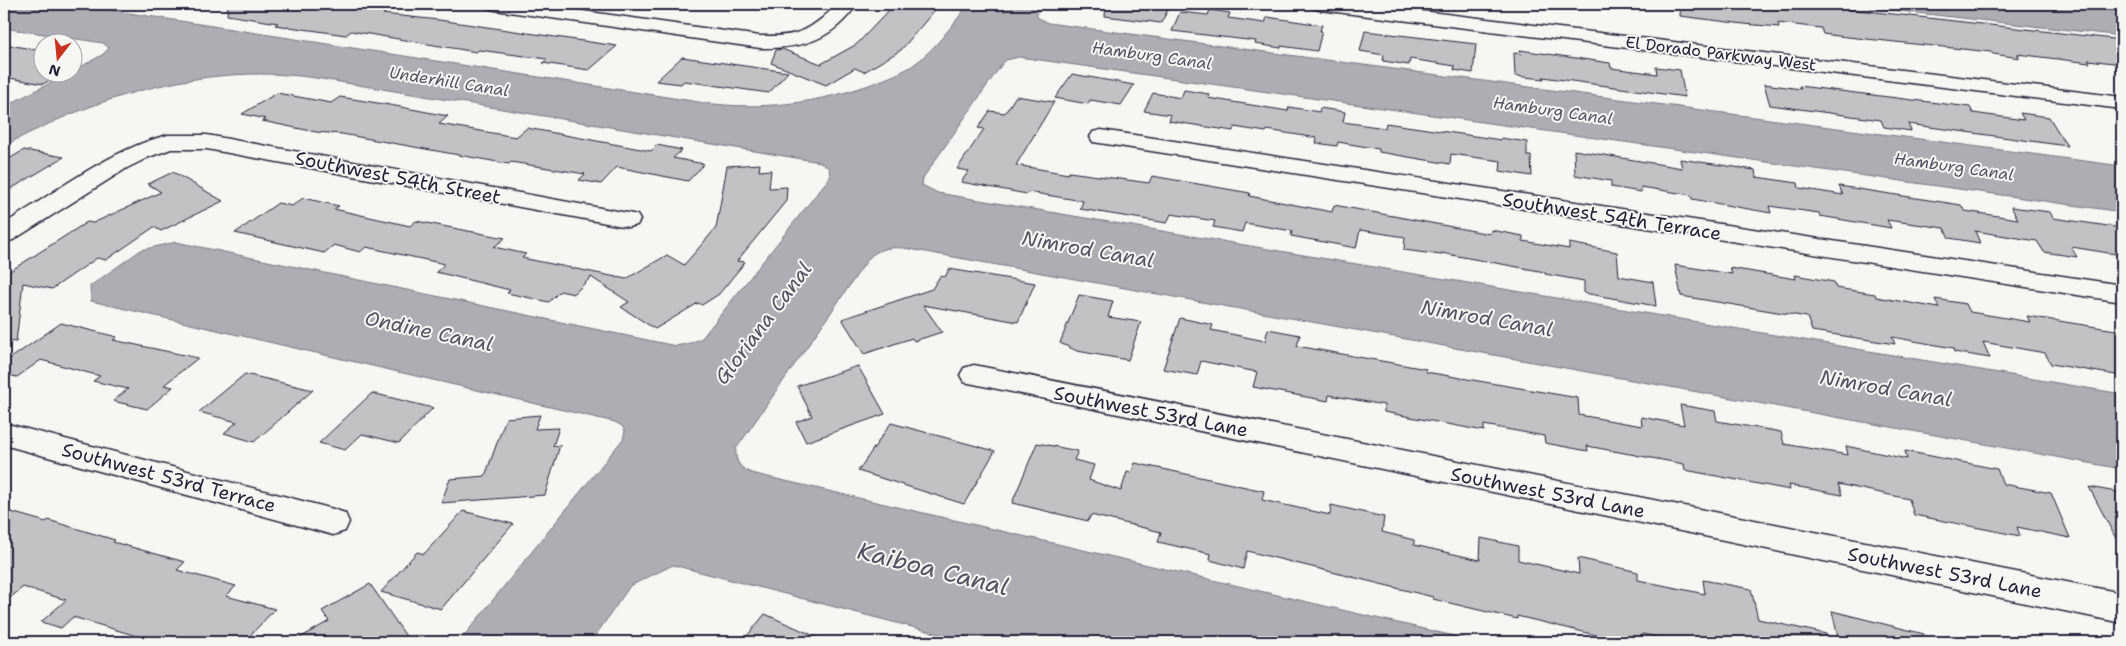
<svg xmlns="http://www.w3.org/2000/svg" width="2126" height="646" font-family="'Shantell Sans',sans-serif">
  <rect width="100%" height="100%" fill="#f6f6f2"/>
  <filter id="ink" filterUnits="userSpaceOnUse"><feTurbulence type="fractalNoise" baseFrequency=".02" numOctaves="2"/><feDisplacementMap in="SourceGraphic" scale="10" xChannelSelector="R" yChannelSelector="G"/><feConvolveMatrix kernelMatrix="1 2 1 2 8 2 1 2 1" color-interpolation-filters="sRGB"/></filter>
  <g filter="url(#ink)">
    <path fill="#adadb3" stroke="#757583" d="M 4,4 L 71,4 L 705,103 C 760,110 811,104 863,87 C 880,81 897,75 912,66 C 935,50 952,25 969,4 L 1044,4 L 1037,13 L 1037,17 L 1048,23 L 2122,166 L 2122,212 L 1019,57 L 1006,60 L 1002,64 L 923,178 L 922,185 L 938,193 L 2122,394 L 2122,469 L 904,248 C 890,247 878,248 868,259 L 736,449 C 735,462 740,468 751,473 L 1480,642 L 970,642 L 673,565 L 630,586 L 591,642 L 459,642 L 623,439 L 625,431 L 622,426 L 615,422 L 91,301 L 90,286 L 141,250 L 176,242 L 676,346 L 690,343 L 702,338 L 830,177 L 829,168 L 820,162 L 322,79 C 211,61 101,94 4,146 L 4,107 L 69,73 L 72,72 L 73,71 L 102,55 L 109,48 L 103,43 L 4,28 Z
      M 1837,4 L 2100,4 L 2122,6 L 2122,36 Z"/>
    <path fill="#c2c2c4" stroke="#22223b" d="M 228,4 L 281,4 L 304,7 L 310,4 L 326,4 L 386,12 L 383,14 L 439,20 L 617,46 L 589,70 L 543,63 L 547,59 L 479,50 L 476,52 L 351,31 L 346,35 L 275,25 L 278,23 L 227,15 Z
      M 895,4 L 940,4 L 901,50 L 864,72 L 855,68 L 826,85 L 771,63 L 776,50 L 782,49 L 821,64 L 857,44 Z
      M 1106,4 L 1171,4 L 1161,23 L 1105,16 Z
      M 1681,4 L 1781,4 L 1815,8 L 1813,5 L 2122,40 L 2122,64 L 2088,60 L 2090,63 L 2017,54 L 2020,58 L 1993,54 L 1991,52 L 1838,36 L 1823,34 L 1821,28 L 1778,23 L 1779,27 L 1744,24 L 1680,16 Z
      M 1210,10 L 1230,13 L 1228,18 L 1265,23 L 1267,17 L 1322,25 L 1320,31 L 1322,31 L 1317,51 L 1281,46 L 1281,48 L 1255,44 L 1256,41 L 1172,31 L 1180,12 L 1208,15 Z
      M 1365,31 L 1476,44 L 1473,73 L 1454,70 L 1455,66 L 1410,59 L 1409,65 L 1383,61 L 1384,55 L 1360,51 Z
      M 4,44 L 42,51 L 42,72 L 64,72 L 43,84 L 4,77 Z
      M 1520,50 L 1610,63 L 1611,68 L 1657,74 L 1656,67 L 1680,70 L 1685,97 L 1543,77 L 1544,79 L 1515,76 L 1514,53 L 1521,54 Z
      M 682,57 L 759,68 L 788,72 L 769,93 L 684,81 L 681,84 L 656,81 Z
      M 1072,74 L 1134,85 L 1121,105 L 1090,100 L 1088,104 L 1055,98 Z
      M 1764,84 L 1801,89 L 1799,86 L 1970,107 L 1973,113 L 2024,120 L 2020,113 L 2049,117 L 2067,146 L 1908,124 L 1911,131 L 1884,127 L 1881,120 L 1770,105 Z
      M 1184,90 L 1209,94 L 1208,98 L 1288,111 L 1289,107 L 1319,112 L 1320,108 L 1345,112 L 1343,122 L 1385,128 L 1386,123 L 1501,140 L 1501,138 L 1527,142 L 1527,156 L 1531,156 L 1532,176 L 1500,171 L 1501,161 L 1451,154 L 1450,164 L 1379,152 L 1379,149 L 1338,142 L 1337,146 L 1316,143 L 1317,138 L 1267,130 L 1266,132 L 1234,127 L 1233,131 L 1169,121 L 1171,115 L 1144,111 L 1153,93 L 1181,98 Z
      M 277,93 L 331,103 L 340,97 L 390,105 L 448,116 L 439,124 L 516,137 L 527,128 L 651,151 L 657,145 L 682,150 L 673,158 L 704,164 L 688,181 L 617,167 L 601,184 L 579,180 L 585,174 L 511,162 L 509,164 L 342,134 L 316,132 L 262,121 L 266,119 L 242,114 Z
      M 1016,96 L 1054,102 L 1016,165 L 1068,174 L 1069,172 L 1149,183 L 1152,176 L 1250,193 L 1249,196 L 1332,212 L 1334,205 L 1490,234 L 1491,230 L 1523,236 L 1523,241 L 1569,249 L 1569,243 L 1617,252 L 1619,276 L 1653,282 L 1656,306 L 1584,293 L 1584,281 L 1545,274 L 1545,272 L 1441,253 L 1441,255 L 1404,250 L 1405,237 L 1360,230 L 1356,248 L 1291,236 L 1292,231 L 1245,223 L 1242,232 L 1213,227 L 1215,221 L 1171,214 L 1167,223 L 1080,209 L 1083,201 L 1028,192 L 1027,194 L 961,182 L 969,171 L 957,169 L 984,129 L 978,128 L 990,111 L 1005,113 Z
      M 24,150 L 64,157 L 4,193 L 4,162 Z
      M 1574,150 L 1682,168 L 1680,159 L 1755,170 L 1756,177 L 1798,183 L 1799,188 L 1843,195 L 1839,186 L 1961,205 L 1965,211 L 2018,219 L 2011,207 L 2050,212 L 2053,218 L 2122,228 L 2122,255 L 2071,247 L 2077,257 L 2044,252 L 2037,241 L 1975,231 L 1980,243 L 1949,238 L 1944,228 L 1887,220 L 1891,228 L 1820,216 L 1819,213 L 1769,206 L 1771,213 L 1692,199 L 1691,195 L 1641,187 L 1641,192 L 1611,187 L 1611,181 L 1575,175 Z
      M 760,164 L 759,171 L 771,170 L 769,188 L 787,187 L 786,201 L 737,261 L 745,262 L 719,294 L 702,305 L 698,303 L 655,329 L 621,307 L 629,302 L 591,277 L 574,294 L 560,291 L 549,302 L 507,293 L 510,290 L 436,272 L 445,264 L 366,247 L 360,252 L 334,245 L 324,253 L 235,233 L 278,203 L 292,206 L 303,198 L 339,206 L 334,209 L 410,226 L 416,221 L 505,238 L 494,247 L 526,254 L 522,258 L 626,279 L 667,255 L 684,265 L 716,228 L 727,166 Z
      M 173,172 L 223,201 L 161,231 L 154,227 L 106,260 L 97,258 L 52,289 L 23,283 L 16,342 L 4,341 L 4,275 L 87,222 L 93,223 L 161,192 L 148,184 Z
      M 1675,265 L 1732,274 L 1730,268 L 1796,279 L 1795,275 L 1834,282 L 1836,288 L 1875,294 L 1876,297 L 1939,308 L 1935,299 L 1966,304 L 1970,312 L 2030,322 L 2027,316 L 2122,331 L 2122,376 L 2051,364 L 2045,353 L 1983,342 L 1990,358 L 1954,352 L 1953,348 L 1892,337 L 1895,344 L 1812,331 L 1807,317 L 1681,296 Z
      M 949,269 L 1035,283 L 1018,322 L 923,305 L 942,332 L 914,341 L 912,338 L 864,354 L 842,319 L 932,289 L 940,276 L 945,277 Z
      M 1079,295 L 1113,301 L 1108,317 L 1141,322 L 1128,360 L 1077,351 L 1060,343 Z
      M 1180,318 L 1213,325 L 1211,330 L 1265,341 L 1268,329 L 1300,335 L 1297,346 L 1426,369 L 1426,372 L 1578,398 L 1579,415 L 1642,426 L 1641,417 L 1684,425 L 1680,405 L 1715,411 L 1717,421 L 1781,432 L 1784,444 L 1848,455 L 1846,446 L 1907,459 L 1905,451 L 1997,469 L 2003,484 L 2051,493 L 2070,538 L 2017,527 L 2020,536 L 1914,515 L 1909,499 L 1838,484 L 1842,495 L 1789,485 L 1790,490 L 1685,470 L 1684,464 L 1646,457 L 1587,446 L 1588,451 L 1545,443 L 1544,436 L 1484,425 L 1484,431 L 1384,412 L 1384,405 L 1329,395 L 1328,401 L 1253,387 L 1257,372 L 1201,361 L 1197,375 L 1163,369 Z
      M 61,323 L 117,337 L 113,340 L 198,358 L 164,385 L 173,387 L 147,409 L 113,401 L 128,389 L 93,381 L 100,376 L 41,360 L 17,377 L 4,374 L 4,363 Z
      M 858,366 L 885,414 L 806,442 L 796,422 L 812,416 L 797,386 Z
      M 245,374 L 313,390 L 254,442 L 224,433 L 237,422 L 199,412 Z
      M 372,393 L 433,408 L 399,443 L 362,434 L 345,450 L 319,443 Z
      M 540,415 L 535,429 L 559,428 L 553,446 L 560,445 L 545,495 L 441,503 L 450,479 L 485,476 L 506,418 Z
      M 891,423 L 995,451 L 964,504 L 858,471 Z
      M 1037,443 L 1078,451 L 1074,460 L 1094,465 L 1089,480 L 1121,491 L 1127,472 L 1131,473 L 1135,463 L 1264,491 L 1262,500 L 1330,515 L 1331,505 L 1384,517 L 1382,532 L 1414,540 L 1414,545 L 1480,560 L 1481,538 L 1518,546 L 1518,560 L 1579,574 L 1578,558 L 1638,572 L 1638,580 L 1705,594 L 1703,580 L 1751,589 L 1758,619 L 1826,634 L 1825,642 L 1682,642 L 1642,634 L 1643,642 L 1625,642 L 1517,616 L 1517,619 L 1433,599 L 1433,597 L 1247,551 L 1243,569 L 1210,560 L 1211,554 L 1158,542 L 1161,532 L 1091,515 L 1088,521 L 1012,503 Z
      M 2089,487 L 2122,493 L 2122,550 Z
      M 4,510 L 46,522 L 48,520 L 115,540 L 113,542 L 185,562 L 177,570 L 236,586 L 226,596 L 275,609 L 244,642 L 135,642 L 140,637 L 73,617 L 61,628 L 41,622 L 66,600 L 23,587 L 4,603 Z
      M 463,511 L 513,524 L 441,609 L 381,592 L 417,552 L 424,554 Z
      M 370,584 L 410,642 L 293,642 L 329,621 L 322,611 Z
      M 1832,611 L 1924,634 L 1923,642 L 1839,642 Z
      M 765,614 L 828,642 L 742,642 Z"/>
    <g fill="none" stroke-linecap="round" stroke-linejoin="round">
      <g stroke="#22223b" stroke-width="3">
        <path id="minor" d="M 486,4 L 533,4 L 760,36 C 800,37 809,31 838,4 L 857,4 C 833,40 801,49 760,48 L 495,10 L 488,8 Z
          M 1311,4 L 1364,4 L 2122,97 L 2122,109 L 1320,10 L 1313,8 Z
          M 1101,130 L 2122,285 L 2122,302 L 1093,142 L 1090,137 L 1093,132 Z
          M 168,135 L 207,135 L 628,213 L 637,215 L 640,220 L 637,225 L 628,227 L 207,149 L 171,149 L 149,157 L 127,168 L 13,240 L 4,242 L 4,224 C 54,193 111,149 168,135 Z
          M 974,365 L 2122,593 L 2122,623 L 964,382 L 960,375 L 964,368 Z
          M 4,423 L 333,509 L 345,513 L 349,522 L 345,531 L 333,535 L 4,445 Z"/>
      </g>
      <use href="#minor" fill="#f6f6f2" fill-rule="evenodd"/>
    </g>
  </g>
  <g text-anchor="middle" stroke-width="4" stroke-linejoin="round" paint-order="stroke">
    <g font-size="16" fill="#22223b" stroke="#f6f6f2">
      <text transform="translate(1721 53) rotate(7)" y="6">El Dorado Parkway West</text>
    </g>
    <g font-size="16" font-style="italic" fill="#535365" stroke="#f6f6f2">
      <text transform="translate(1152 55) rotate(8)" y="6">Hamburg Canal</text>
      <text transform="translate(449 81) rotate(9)" y="6">Underhill Canal</text>
      <text transform="translate(1553 110) rotate(8)" y="6">Hamburg Canal</text>
      <text transform="translate(1954 166) rotate(8)" y="6">Hamburg Canal</text>
    </g>
    <g font-size="19" fill="#22223b" stroke="#f6f6f2">
      <text transform="translate(398 177) rotate(11)" y="7">Southwest 54th Street</text>
      <text transform="translate(1612 216) rotate(9)" y="7">Southwest 54th Terrace</text>
      <text transform="translate(1151 411) rotate(11)" y="7">Southwest 53rd Lane</text>
      <text transform="translate(169 477) rotate(15)" y="7">Southwest 53rd Terrace</text>
      <text transform="translate(1548 492) rotate(11)" y="7">Southwest 53rd Lane</text>
      <text transform="translate(1945 572) rotate(11)" y="7">Southwest 53rd Lane</text>
    </g>
    <g font-size="20" font-style="italic" fill="#535365" stroke="#f6f6f2">
      <text transform="translate(1088 249) rotate(10)" y="7">Nimrod Canal</text>
      <text transform="translate(1487 318) rotate(10)" y="7">Nimrod Canal</text>
      <text transform="translate(763 323) rotate(-53)" y="7">Gloriana Canal</text>
      <text transform="translate(429 331) rotate(12)" y="7">Ondine Canal</text>
      <text transform="translate(1886 388) rotate(10)" y="7">Nimrod Canal</text>
    </g>
    <g font-size="24" font-style="italic" fill="#535365" stroke="#f6f6f2">
      <text transform="translate(933 569) rotate(14)" y="8">Kaiboa Canal</text>
    </g>
  </g>
  <rect width="2126" height="646" fill="none" stroke="#f6f6f2" stroke-width="20"/>
  <rect x="10" y="10" width="2106" height="626" fill="none" stroke="#22223b" stroke-width="2" filter="url(#ink)"/>
  <g transform="translate(58 58) rotate(196)"><circle r="24" fill="#f6f6f2" stroke="#a1a1a9"/>
  <path d="M0-4L9 19L0 12L-9 19Z" fill="#c8321e"/>
  <text y="-8" font-size="14" font-weight="bold" text-anchor="middle" fill="#22223b">N</text>
  </g>
</svg>
